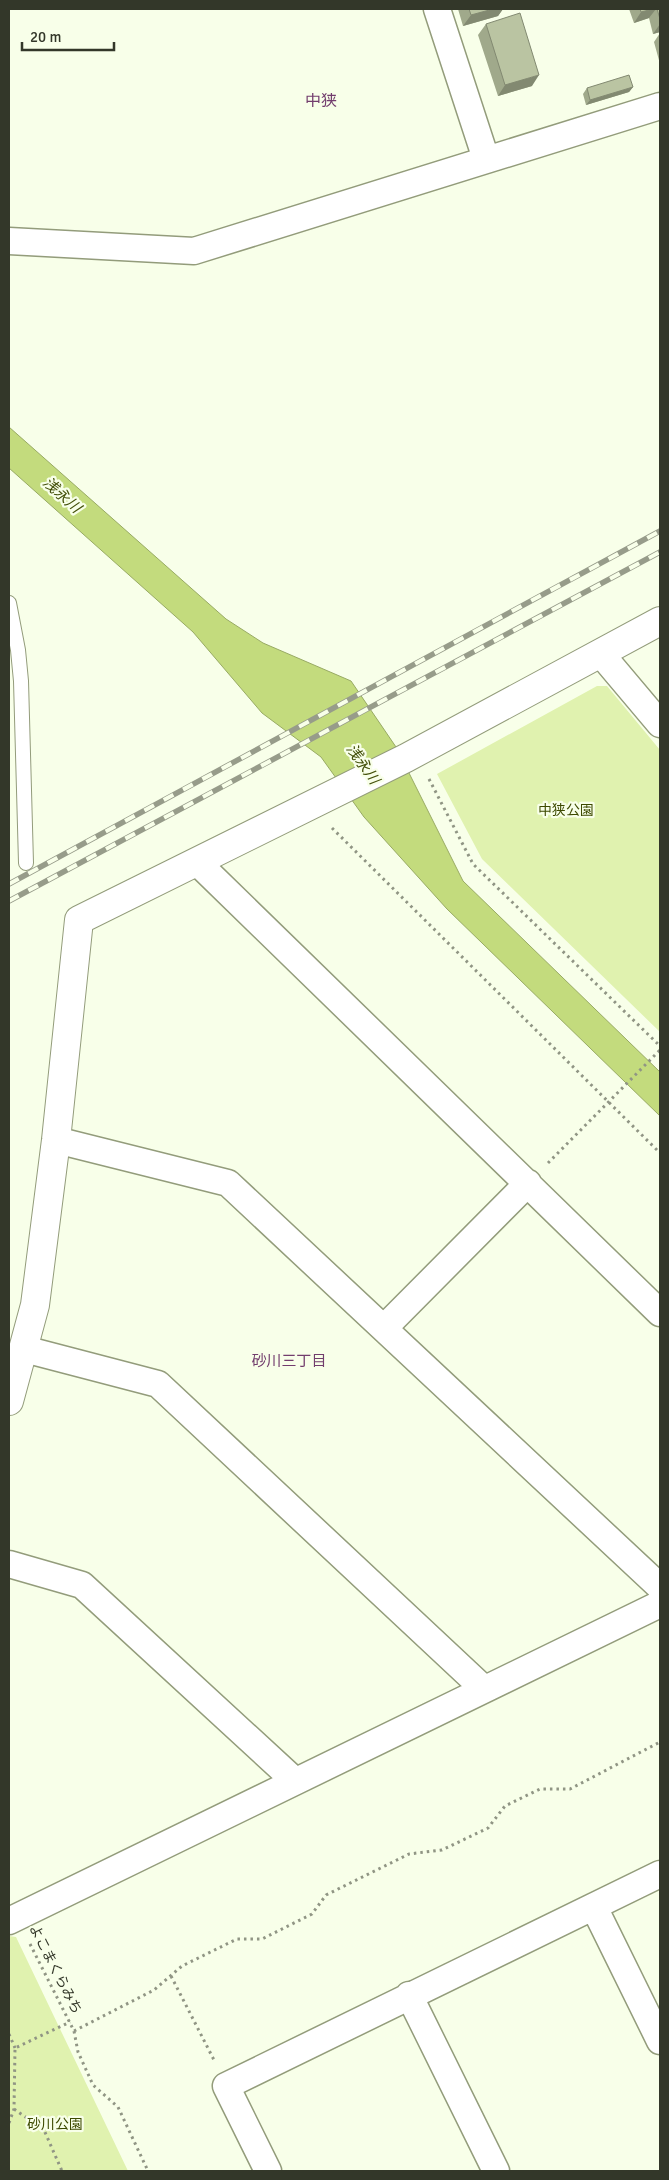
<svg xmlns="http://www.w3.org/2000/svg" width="669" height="2180" font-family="Signika,'Noto Sans JP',sans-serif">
  <rect width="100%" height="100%" fill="#f8ffe9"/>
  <path fill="#e0f2af" d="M 597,686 L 607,686 L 660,750 L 660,1032 L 482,859 L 437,774 Z
    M 9,1936 L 16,1937 L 128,2171 L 9,2171 Z"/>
  <path fill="#c3db7d" stroke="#98aa64" d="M 9,427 L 226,619 L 263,643 L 351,681 L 396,747 L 463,881 L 660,1072 L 660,1116 L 447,909 L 364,817 L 321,757 L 262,713 L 193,632 L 9,468 Z"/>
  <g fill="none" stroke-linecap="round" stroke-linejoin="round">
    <g stroke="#939c7b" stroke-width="16">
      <path id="service" d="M 9,603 L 18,650 L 21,681 L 26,863"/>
    </g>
    <g stroke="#939c7b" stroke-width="29">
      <path id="minor" d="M 437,9 L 486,159
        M 9,241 L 194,251 L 660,106
        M 601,654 L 660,724
        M 198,863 L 660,1313
        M 56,1140 L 228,1183 L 660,1587
        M 384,1328 L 528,1183
        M 24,1349 L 158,1384 L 484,1689
        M 9,1564 L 82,1585 L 295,1781
        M 594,1907 L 660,2041
        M 9,1921 L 660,1604
        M 409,1995 L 496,2171
        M 268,2171 L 226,2086 L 660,1874"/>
    </g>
    <g stroke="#939c7b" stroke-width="30">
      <path id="tertiary" d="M 9,1401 L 35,1305 L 56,1140 L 79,920 L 406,758 L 660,621"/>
    </g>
    <path stroke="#909584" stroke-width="3" stroke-dasharray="2.5 4" stroke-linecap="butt" d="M 429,779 L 473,864 L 660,1046
      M 332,828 L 660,1153
      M 548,1163 L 660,1050
      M 30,1944 L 74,2031 L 78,2052 L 93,2085 L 118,2107 L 148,2171
      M 171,1976 L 214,2060
      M 74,2031 L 154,1990 L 182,1966 L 237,1939 L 262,1939 L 312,1914 L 326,1895 L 409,1854 L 442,1850 L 488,1828 L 505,1806 L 540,1789 L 570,1789 L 660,1742
      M 9,2034 L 15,2048
      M 14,2109 L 44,2130 L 62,2171
      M 9,2123 L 14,2109 L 15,2048 L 70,2022"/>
    <use href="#service" stroke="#fff" stroke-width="14"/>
    <use href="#minor" stroke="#fff" stroke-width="26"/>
    <use href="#tertiary" stroke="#fff" stroke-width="28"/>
    <g stroke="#979c8a" stroke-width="5.5">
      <path id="rail" d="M 9,884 L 660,531
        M 9,901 L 660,552"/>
    </g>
    <use href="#rail" stroke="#f8ffe9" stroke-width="4" stroke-dasharray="11" stroke-linecap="butt"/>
  </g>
  <path fill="#a0a98b" d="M 458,9 L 503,9 L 498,16 L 463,26 Z
    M 629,9 L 660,9 L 660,32 L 653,34 L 649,18 L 634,23 Z
    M 486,24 L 532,86 L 498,96 L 478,35 Z
    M 660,33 L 660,64 L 654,42 Z
    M 633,87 L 629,92 L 586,105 L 583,94 L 587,88 Z"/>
  <path fill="#828971" d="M 493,9 L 503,9 L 498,16 L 463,26 L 471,15 Z
    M 653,9 L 656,9 L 649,18 L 634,23 L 641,12 Z
    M 660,24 L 660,32 L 653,34 Z
    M 539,75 L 532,86 L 498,96 L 505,85 Z
    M 633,87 L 629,92 L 586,105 L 590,100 Z"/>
  <path fill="#bac4a2" stroke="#828971" d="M 469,9 L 493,9 L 471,15 Z
    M 640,9 L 653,9 L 641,12 Z
    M 657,9 L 660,9 L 660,19 Z
    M 520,13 L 539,75 L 505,85 L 486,24 Z
    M 629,75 L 633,87 L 590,100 L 587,88 Z"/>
  <g text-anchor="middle" stroke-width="4.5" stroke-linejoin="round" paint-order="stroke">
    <g font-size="14" fill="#3d4a00" stroke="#f8ffe9">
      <text x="566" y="815">中狭公園</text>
      <text x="55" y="2129">砂川公園</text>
    </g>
    <g font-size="14" fill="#333729" stroke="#f8ffe9">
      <text transform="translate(56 1969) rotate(63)" y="5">よこまくらみち</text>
    </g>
    <g font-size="15" font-style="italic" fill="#44510b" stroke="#f8ffe9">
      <text transform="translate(62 495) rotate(42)" y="5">浅永川</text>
      <text transform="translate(363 764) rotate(55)" y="5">浅永川</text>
    </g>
    <g font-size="15" fill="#723d6d" stroke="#f8ffe9">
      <text x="289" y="1366">砂川三丁目</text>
    </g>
    <g font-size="16" fill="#723d6d" stroke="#f8ffe9">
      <text x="321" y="106">中狭</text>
    </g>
  </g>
  <rect width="669" height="2180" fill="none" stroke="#333729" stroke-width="20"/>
  <path d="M22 42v8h92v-8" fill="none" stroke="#333729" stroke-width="2.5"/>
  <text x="30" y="42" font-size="15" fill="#333729" stroke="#f8ffe9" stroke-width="4" paint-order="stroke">20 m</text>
</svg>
